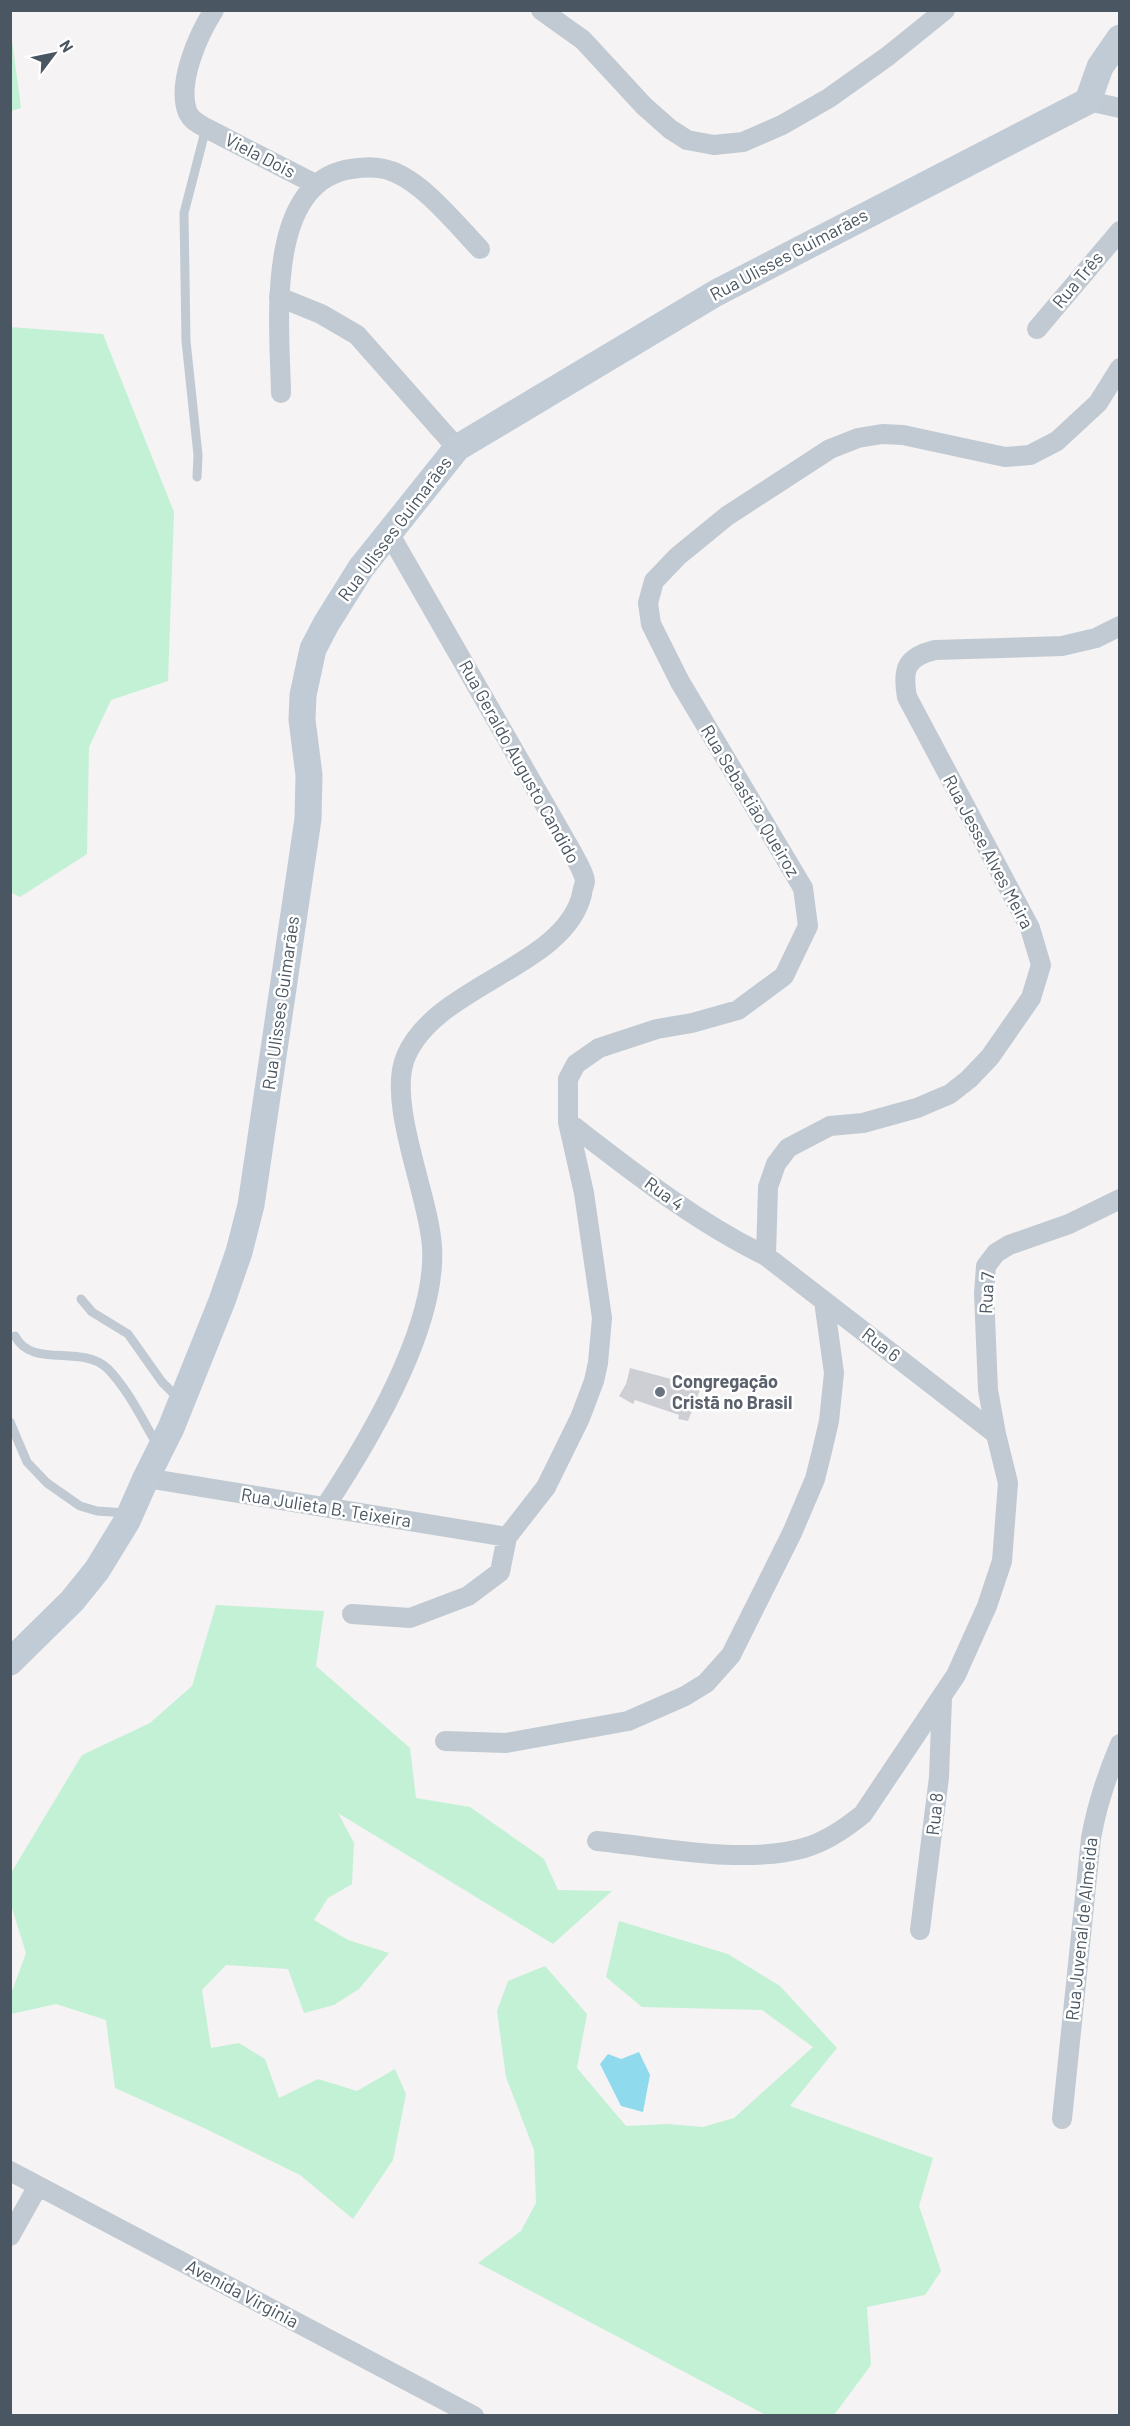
<svg xmlns="http://www.w3.org/2000/svg" width="1130" height="2426" font-family="Barlow,sans-serif">
  <rect width="100%" height="100%" fill="#f5f3f3"/>
  <path fill="#c3f1d5" d="M 10,25 L 21,108 L 11,111 L 10,111 Z
    M 10,327 L 103,334 L 174,512 L 168,681 L 111,700 L 89,747 L 87,854 L 20,897 L 10,892 Z
    M 216,1605 L 324,1611 L 316,1666 L 410,1748 L 416,1798 L 470,1807 L 544,1859 L 558,1890 L 612,1891 L 553,1944 L 338,1813 L 354,1843 L 352,1884 L 328,1898 L 314,1920 L 348,1940 L 389,1953 L 359,1989 L 334,2005 L 304,2013 L 288,1969 L 226,1965 L 202,1990 L 211,2048 L 239,2043 L 265,2059 L 279,2098 L 318,2079 L 357,2091 L 395,2069 L 406,2094 L 393,2160 L 353,2219 L 300,2175 L 204,2128 L 115,2088 L 106,2020 L 56,2004 L 11,2014 L 11,1994 L 26,1953 L 11,1905 L 11,1873 L 82,1755 L 150,1723 L 192,1686 Z
    M 619,1921 L 728,1954 L 780,1986 L 837,2048 L 790,2106 L 933,2158 L 919,2206 L 941,2271 L 925,2295 L 867,2307 L 871,2365 L 834,2415 L 766,2415 L 478,2263 L 521,2231 L 536,2203 L 534,2150 L 506,2077 L 497,2011 L 508,1981 L 545,1966 L 587,2014 L 577,2068 L 626,2126 L 668,2124 L 703,2127 L 734,2118 L 813,2047 L 762,2010 L 642,2007 L 606,1977 Z"/>
  <path fill="#90daee" d="M 639,2052 L 650,2075 L 643,2112 L 621,2106 L 600,2064 L 608,2054 L 621,2059 Z"/>
  <path fill="#cdcfd5" d="M 630,1368 L 701,1387 L 688,1421 L 678,1419 L 679,1415 L 635,1400 L 633,1404 L 619,1396 L 626,1384 Z"/>
  <g fill="none" stroke-linecap="round" stroke-linejoin="round">
    <path stroke="#c1cad2" stroke-width="9" d="M 197,477 L 198,455 L 186,341 L 184,213 L 206,128
      M 81,1299 L 92,1312 L 128,1334 L 162,1382 L 180,1400
      M 15,1336 C 32,1369 80,1344 107,1368 C 128,1389 143,1421 158,1446
      M 10,1422 L 27,1462 L 47,1483 L 80,1506 L 97,1511 L 126,1513"/>
    <path stroke="#c1cad2" stroke-width="20" d="M 214,10 C 198,35 176,84 188,113 C 192,121 199,124 206,128 L 315,184
      M 541,10 L 583,40 L 644,106 L 670,129 L 687,140 L 714,145 L 743,142 L 782,125 L 829,98 L 888,56 L 945,10
      M 1088,101 L 1120,108
      M 279,297 L 321,314 L 357,335 L 457,448
      M 1037,329 L 1120,231
      M 281,393 C 280,329 263,182 351,169 C 365,167 378,166 391,171 C 423,182 457,225 480,249
      M 568,1122 C 632,1171 694,1221 766,1256 L 996,1434
      M 766,1256 L 768,1187 L 776,1164 L 788,1148 L 830,1126 L 863,1123 L 917,1108 L 950,1094 L 969,1079 L 990,1057 L 1031,998 L 1041,965 L 1030,928 L 907,697 C 902,669 906,657 935,650 L 1062,646 L 1096,638 L 1120,626
      M 146,1478 L 507,1537
      M 325,1507 C 368,1442 437,1327 432,1247 C 429,1195 386,1102 406,1056 C 437,984 565,967 582,894 C 582,890 585,884 585,881 C 584,872 576,860 572,852 L 389,533
      M 352,1614 L 410,1618 L 468,1596 L 500,1572 L 507,1537 L 546,1487 L 580,1418 L 594,1381 L 598,1363 L 602,1318 L 584,1193 L 568,1122 L 568,1079 L 576,1064 L 599,1048 L 657,1029 L 692,1023 L 738,1010 L 784,976 L 808,926 L 803,888 L 680,682 L 651,624 L 648,603 L 654,581 L 678,556 L 727,516 L 830,449 L 858,438 L 882,434 L 903,435 L 1005,457 L 1030,455 L 1057,441 L 1098,403 L 1120,368
      M 445,1741 L 506,1743 L 628,1721 L 685,1696 L 706,1683 L 731,1655 L 792,1533 L 815,1479 L 822,1451 L 829,1421 L 834,1373 L 824,1301
      M 597,1841 C 659,1847 743,1865 804,1848 C 825,1842 846,1828 863,1814 L 956,1675 L 987,1606 L 1002,1561 L 1008,1483 L 996,1434 L 988,1390 L 984,1293 L 986,1266 L 996,1253 L 1009,1245 L 1069,1224 L 1120,1199
      M 920,1930 L 939,1777 L 942,1698
      M 1062,2119 L 1091,1838 C 1097,1804 1107,1775 1120,1744
      M 10,2171 L 474,2416
      M 10,2236 L 38,2186"/>
    <path stroke="#c1cbd6" stroke-width="27" d="M 10,1662 L 72,1601 L 97,1570 L 127,1521 L 146,1478 L 171,1428 L 222,1301 L 239,1252 L 251,1205 L 308,819 L 309,775 L 302,720 L 303,695 L 313,649 L 326,624 L 361,568 L 457,448 L 716,293 L 1088,101 L 1100,67 L 1120,38"/>
  </g>
  <circle fill="#6b7280" stroke="#fff" stroke-width="2" cx="660" cy="1392" r="6"/>
  <g text-anchor="middle" stroke-width="5" stroke-linejoin="round" paint-order="stroke">
    <g font-size="18" fill="#4a5661" stroke="#fff">
      <text transform="translate(260 156) rotate(27)" y="6">Viela Dois</text>
      <text transform="translate(789 255) rotate(-28)" y="6">Rua Ulisses Guimarães</text>
      <text transform="translate(1078 280) rotate(-50)" y="6">Rua Três</text>
      <text transform="translate(395 529) rotate(-53)" y="6">Rua Ulisses Guimarães</text>
      <text transform="translate(519 762) rotate(61)" y="6">Rua Geraldo Augusto Candido</text>
      <text transform="translate(750 801) rotate(59)" y="6">Rua Sebastião Queiroz</text>
      <text transform="translate(988 852) rotate(62)" y="6">Rua Jesse Alves Meira</text>
      <text transform="translate(281 1003) rotate(-82)" y="6">Rua Ulisses Guimarães</text>
      <text transform="translate(664 1194) rotate(36)" y="6">Rua 4</text>
      <text transform="translate(987 1293) rotate(-87)" y="6">Rua 7</text>
      <text transform="translate(881 1345) rotate(38)" y="6">Rua 6</text>
      <text transform="translate(326 1508) rotate(9)" y="6">Rua Julieta B. Teixeira</text>
      <text transform="translate(935 1814) rotate(-84)" y="6">Rua 8</text>
      <text transform="translate(1082 1929) rotate(-84)" y="6">Rua Juvenal de Almeida</text>
      <text transform="translate(242 2294) rotate(28)" y="6">Avenida Virginia</text>
    </g>
    <g font-size="18" font-weight="bold" fill="#5b616d" stroke="#fff" text-anchor="start">
      <text x="672" y="1388">Congregação<tspan x="672" dy="21">Cristã no Brasil</tspan></text>
    </g>
  </g>
  <rect width="1130" height="2426" fill="none" stroke="#4a5661" stroke-width="24"/>
  <g transform="translate(54 54) rotate(58)" stroke="#ffffff" stroke-width="4.5" paint-order="stroke">
  <path d="M0-4.5L10 22L0 15L-10 22Z" fill="#4a5661"/>
  <text y="-9" font-size="16" font-weight="bold" text-anchor="middle" fill="#4a5661">N</text>
  </g>
</svg>
